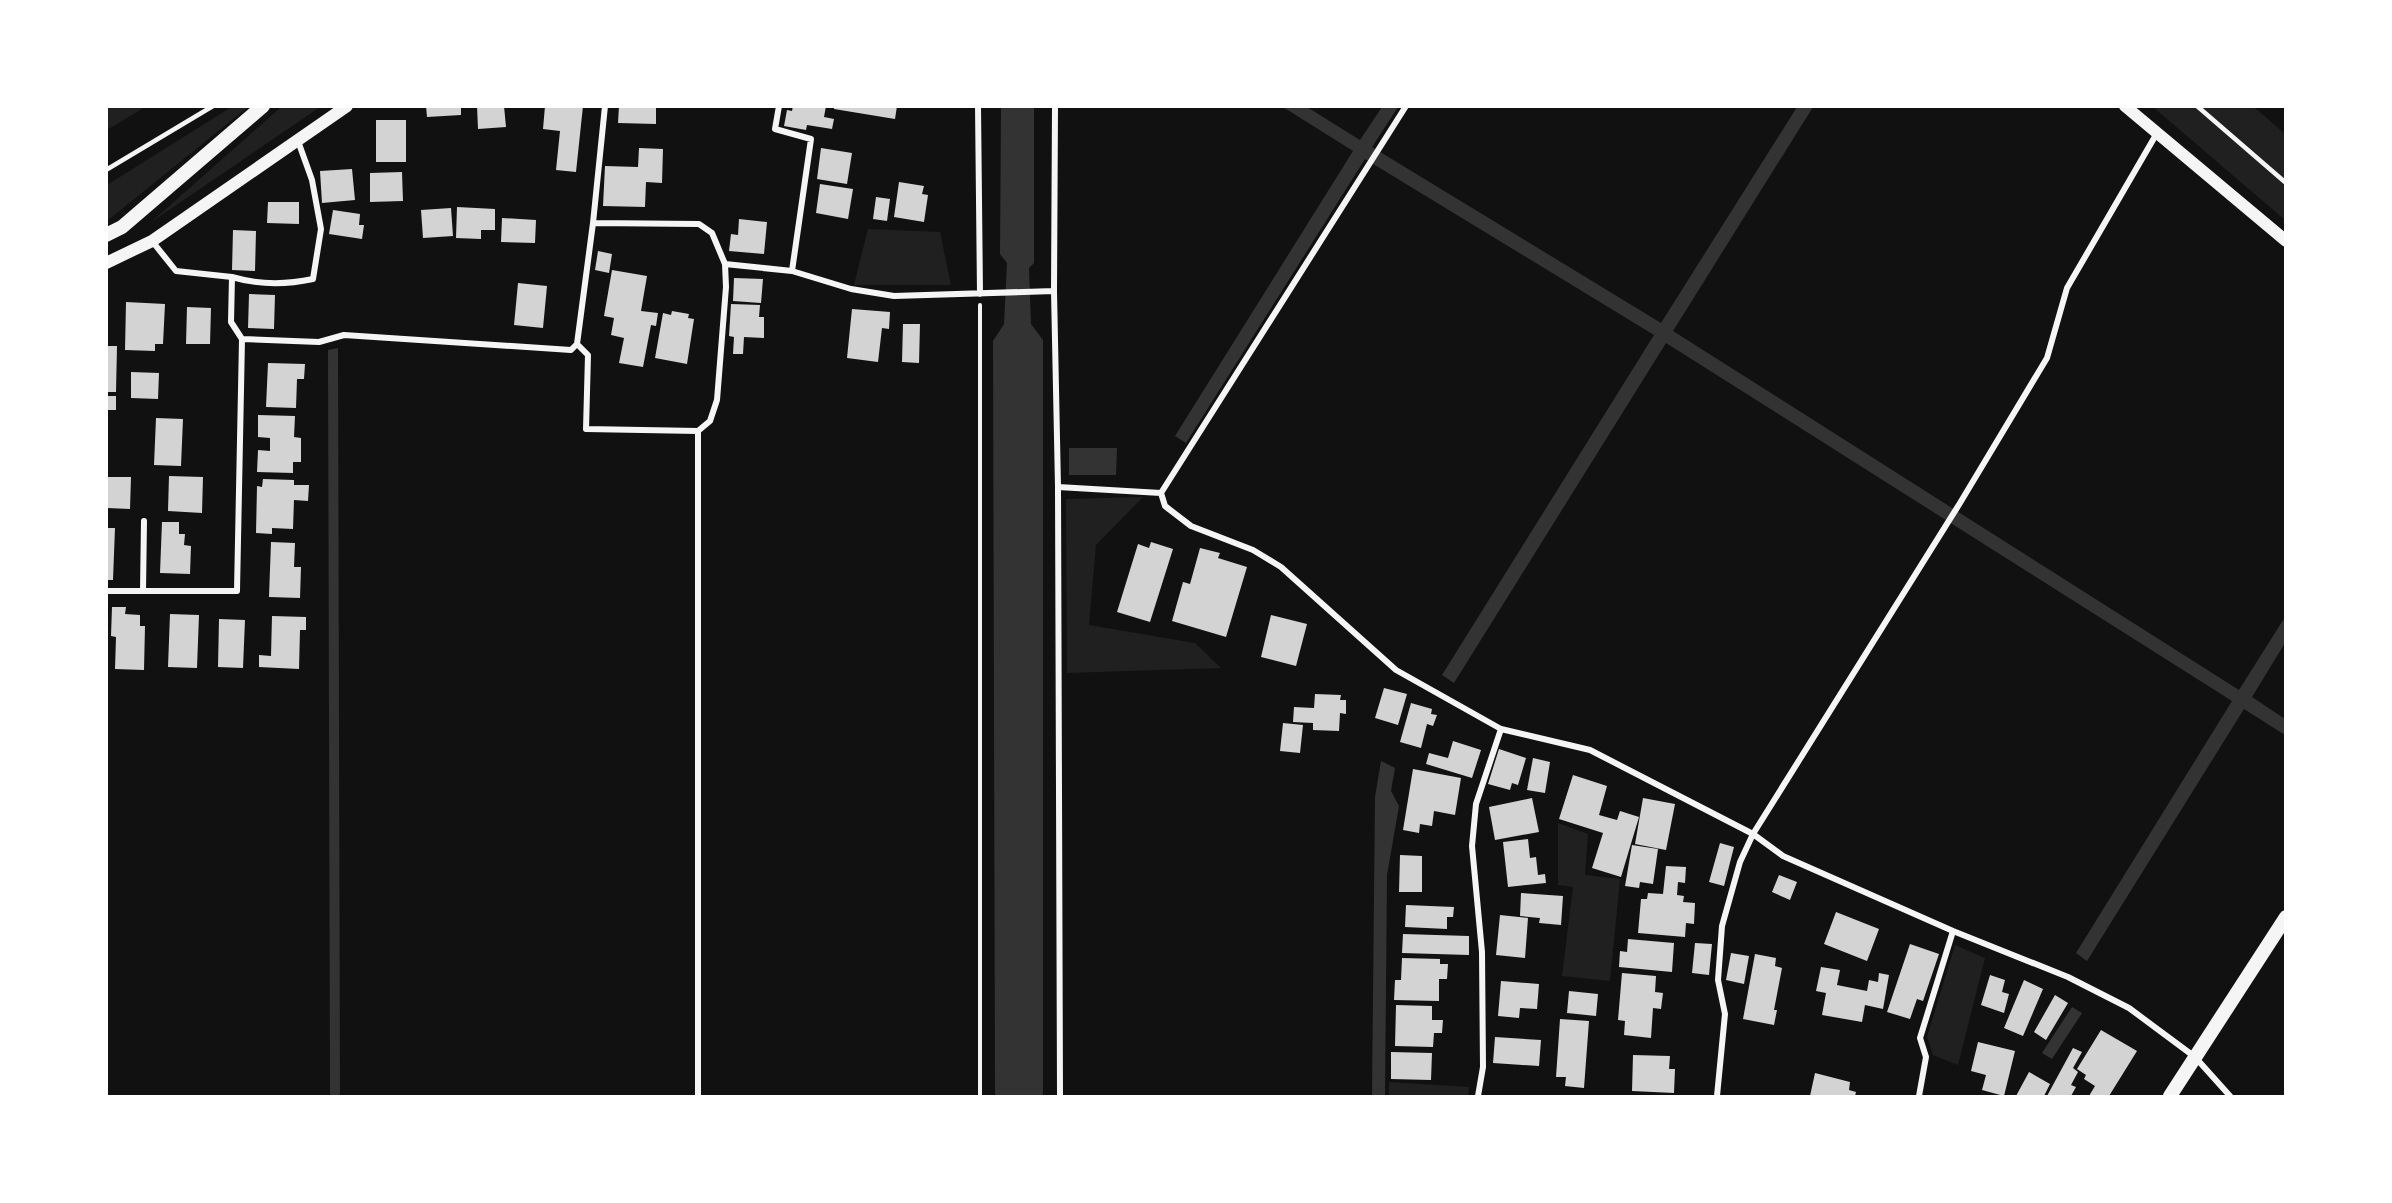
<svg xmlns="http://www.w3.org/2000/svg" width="2392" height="1203" font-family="Helvetica,sans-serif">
  <rect width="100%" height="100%" fill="#111"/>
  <path fill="#202020" d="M 107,106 L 145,106 L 145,107 L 107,130 Z
    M 233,106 L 248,107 L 107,221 L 107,185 Z
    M 283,106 L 320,107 L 150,223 L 280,108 Z
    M 2153,107 L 2254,107 L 2285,134 L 2285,220 Z
    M 868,229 L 940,232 L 951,285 L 854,285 Z
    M 1143,497 L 1096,545 L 1089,625 L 1195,643 L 1221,668 L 1067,673 L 1066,499 Z
    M 1558,823 L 1588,834 L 1585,875 L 1620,879 L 1610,981 L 1562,976 L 1573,887 L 1558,885 Z
    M 1955,945 L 1985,958 L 1958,1065 L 1933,1055 L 1927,1037 Z
    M 1389,1082 L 1469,1087 L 1468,1096 L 1389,1096 Z"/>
  <path fill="#333" d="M 1001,107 L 1034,107 L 1034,263 L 1029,268 L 1031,324 L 1043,340 L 1043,1096 L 995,1096 L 993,341 L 1004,324 L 1007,263 L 1000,254 Z
    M 1283,107 L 1307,107 L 1360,140 L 1382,107 L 1398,107 L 1372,147 L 1661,323 L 1797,107 L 1813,107 L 1673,331 L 2239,690 L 2285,617 L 2285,643 L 2252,697 L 2285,719 L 2285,735 L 2244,709 L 2087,961 L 2076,953 L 2232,701 L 1666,343 L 1454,683 L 1442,675 L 1654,335 L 1365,159 L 1186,443 L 1175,436 L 1353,151 Z
    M 338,348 L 340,1096 L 330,1096 L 328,350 Z
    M 1069,448 L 1117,448 L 1116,475 L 1069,475 Z
    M 1381,761 L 1395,768 L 1391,791 L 1399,806 L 1387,875 L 1385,1096 L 1372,1096 L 1375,797 Z
    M 2072,1007 L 2082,1013 L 2052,1059 L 2042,1053 Z"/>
  <path fill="#d3d3d3" d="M 426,106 L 461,106 L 461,115 L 427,117 Z
    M 477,106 L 504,106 L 506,127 L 478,129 Z
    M 545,106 L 583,106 L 576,172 L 556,170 L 560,131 L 543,129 Z
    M 619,106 L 656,106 L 656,124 L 618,123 Z
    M 793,106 L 826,106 L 824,117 L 834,119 L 832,129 L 807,125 L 806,130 L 784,126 L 787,110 L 792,111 Z
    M 834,106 L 897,106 L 895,119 L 834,109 Z
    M 376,120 L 406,120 L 406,162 L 376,162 Z
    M 639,148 L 663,149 L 662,183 L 646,182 L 645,207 L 603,206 L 605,166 L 638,167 Z
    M 821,148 L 852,153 L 847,184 L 817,179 Z
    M 352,169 L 355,200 L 322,203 L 320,171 Z
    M 402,172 L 403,201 L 370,202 L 370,173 Z
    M 899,182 L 924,186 L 922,194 L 928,195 L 924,222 L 894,217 Z
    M 820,184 L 853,189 L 848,219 L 816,213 Z
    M 876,197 L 890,199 L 887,221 L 873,219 Z
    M 268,202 L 299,202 L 299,224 L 267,223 Z
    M 457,207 L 495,209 L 495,230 L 481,230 L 481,239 L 456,238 Z
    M 451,208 L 453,236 L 423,238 L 421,210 Z
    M 333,210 L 360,214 L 359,225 L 364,225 L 362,239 L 329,234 Z
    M 502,218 L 536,220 L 535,243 L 501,242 Z
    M 739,219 L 767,222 L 764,254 L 729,251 L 731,234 L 738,235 Z
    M 233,230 L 256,231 L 255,271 L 232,270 Z
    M 598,251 L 612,254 L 609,273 L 595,270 Z
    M 612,270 L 647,276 L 641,311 L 658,313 L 656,326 L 651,325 L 643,367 L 619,363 L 624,338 L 611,335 L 614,318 L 604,316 Z
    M 734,278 L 763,279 L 761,303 L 733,301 Z
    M 518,283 L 547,286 L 543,328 L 514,325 Z
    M 249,294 L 275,295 L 274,329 L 248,328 Z
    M 126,302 L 165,304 L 163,344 L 155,344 L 155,351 L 125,350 Z
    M 731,304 L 760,305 L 759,317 L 764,317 L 764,338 L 744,337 L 743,354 L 733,354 L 734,337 L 729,336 Z
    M 187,307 L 211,308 L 210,344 L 186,344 Z
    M 852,309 L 890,312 L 889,329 L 882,328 L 878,362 L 847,358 Z
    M 672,311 L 689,314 L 688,318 L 694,319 L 687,364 L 655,358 L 663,313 L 671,315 Z
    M 903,324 L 920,324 L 919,363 L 902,362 Z
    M 106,346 L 117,346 L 116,392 L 106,392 Z
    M 268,363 L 305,364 L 304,379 L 297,379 L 296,408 L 266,407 Z
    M 131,372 L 159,373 L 158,399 L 131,398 Z
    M 106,396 L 116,396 L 116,410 L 106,410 Z
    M 258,415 L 295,416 L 294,437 L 301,438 L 301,462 L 293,462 L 293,473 L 257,472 L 258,450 L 270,451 L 270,438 L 258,437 Z
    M 156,418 L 183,419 L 181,466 L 154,465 Z
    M 169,476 L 203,477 L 202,513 L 168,511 Z
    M 108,477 L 131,477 L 130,509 L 107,508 Z
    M 263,479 L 294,480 L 294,485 L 309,485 L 308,501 L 294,500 L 293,529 L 272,528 L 272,534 L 256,533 L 257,486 L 262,487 Z
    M 162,522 L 179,522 L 179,534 L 185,534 L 184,545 L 191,546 L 190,574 L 160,573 Z
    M 106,528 L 115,528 L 113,580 L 106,580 Z
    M 271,542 L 295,543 L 294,567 L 301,567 L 300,598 L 269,597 Z
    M 1151,542 L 1173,549 L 1150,622 L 1117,612 L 1138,544 L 1149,548 Z
    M 1200,548 L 1220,553 L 1218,558 L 1247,567 L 1226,637 L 1172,621 L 1183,582 L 1190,584 Z
    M 112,607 L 126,607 L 125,614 L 140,615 L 140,626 L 145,626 L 144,670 L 115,669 L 116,637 L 111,636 Z
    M 170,614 L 199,615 L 197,668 L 168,667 Z
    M 1271,615 L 1307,624 L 1296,666 L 1261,657 Z
    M 272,616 L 306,617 L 306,630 L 300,630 L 299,669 L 259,667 L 259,655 L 271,656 Z
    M 219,619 L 245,620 L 243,668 L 218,667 Z
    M 1384,688 L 1407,694 L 1398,725 L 1375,718 Z
    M 1315,694 L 1341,695 L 1340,700 L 1346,700 L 1346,714 L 1340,713 L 1339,731 L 1313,730 L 1313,723 L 1293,722 L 1294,707 L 1314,708 Z
    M 1411,703 L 1432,709 L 1431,714 L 1437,715 L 1433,726 L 1427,724 L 1421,748 L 1400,742 Z
    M 1283,723 L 1303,725 L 1300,753 L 1280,751 Z
    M 1453,741 L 1481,750 L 1472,778 L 1426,764 L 1429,753 L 1448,758 Z
    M 1499,749 L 1526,758 L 1518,785 L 1512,783 L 1510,790 L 1488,784 Z
    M 1533,758 L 1550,762 L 1545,793 L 1527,790 Z
    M 1413,769 L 1461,778 L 1455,815 L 1434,811 L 1432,826 L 1420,824 L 1419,833 L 1403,830 Z
    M 1573,775 L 1607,786 L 1599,815 L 1617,820 L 1620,811 L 1639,817 L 1621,877 L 1592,868 L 1603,833 L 1559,819 Z
    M 1532,798 L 1539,832 L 1495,840 L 1489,807 Z
    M 1643,798 L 1675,804 L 1666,850 L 1635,844 Z
    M 1528,839 L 1530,858 L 1536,857 L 1538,875 L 1545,874 L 1546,883 L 1508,887 L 1503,842 Z
    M 1720,843 L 1734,847 L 1724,886 L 1709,882 Z
    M 1632,845 L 1658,849 L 1653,884 L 1640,882 L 1639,888 L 1625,886 Z
    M 1400,855 L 1422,856 L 1422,892 L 1399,892 Z
    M 1666,866 L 1686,867 L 1685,883 L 1678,882 L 1677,895 L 1684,896 L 1683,902 L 1695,903 L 1694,924 L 1686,923 L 1685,937 L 1638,933 L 1641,899 L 1647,899 L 1648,893 L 1663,894 Z
    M 1779,875 L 1797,882 L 1790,900 L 1772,892 Z
    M 1521,893 L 1563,896 L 1561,925 L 1539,923 L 1540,918 L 1520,916 Z
    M 1406,905 L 1454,907 L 1453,917 L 1447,917 L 1447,929 L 1405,927 Z
    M 1836,912 L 1879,929 L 1867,961 L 1824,944 Z
    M 1500,915 L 1528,918 L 1525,958 L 1496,955 Z
    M 1403,934 L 1469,936 L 1469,955 L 1402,953 Z
    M 1628,939 L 1674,943 L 1672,972 L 1619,967 L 1620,951 L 1627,952 Z
    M 1695,943 L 1712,944 L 1709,975 L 1692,973 Z
    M 1910,944 L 1939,954 L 1923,1001 L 1917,999 L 1910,1019 L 1887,1012 Z
    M 1731,953 L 1749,956 L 1744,984 L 1726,980 Z
    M 1755,954 L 1776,958 L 1775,966 L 1782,968 L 1774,1010 L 1777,1010 L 1774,1025 L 1743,1019 Z
    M 1402,958 L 1440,959 L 1440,964 L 1448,964 L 1447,979 L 1439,979 L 1439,1001 L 1394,1000 L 1395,980 L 1401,980 Z
    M 1821,967 L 1840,970 L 1837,985 L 1867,991 L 1869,980 L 1878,982 L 1879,973 L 1889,975 L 1883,1009 L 1865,1005 L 1862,1022 L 1822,1015 L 1826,993 L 1816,991 Z
    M 1622,973 L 1656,976 L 1655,992 L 1663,993 L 1661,1009 L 1653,1008 L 1651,1038 L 1624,1035 L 1625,1021 L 1618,1020 Z
    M 1990,975 L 2005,980 L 2002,992 L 2009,994 L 2004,1013 L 1981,1005 Z
    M 2024,980 L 2043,989 L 2023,1036 L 2004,1028 Z
    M 1501,981 L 1539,984 L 1537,1009 L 1520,1008 L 1519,1018 L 1498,1016 Z
    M 1569,991 L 1598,994 L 1596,1016 L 1567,1013 Z
    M 2055,995 L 2068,1003 L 2046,1040 L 2034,1032 Z
    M 1396,1005 L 1432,1006 L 1432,1020 L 1443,1020 L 1442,1033 L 1434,1033 L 1433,1047 L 1395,1046 Z
    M 1560,1019 L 1589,1021 L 1584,1088 L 1565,1086 L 1566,1077 L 1556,1077 Z
    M 2101,1030 L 2137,1051 L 2109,1096 L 2089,1096 L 2095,1086 L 2084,1079 L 2086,1075 L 2077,1069 Z
    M 1495,1037 L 1541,1040 L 1539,1066 L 1493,1063 Z
    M 1978,1042 L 2015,1051 L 2004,1096 L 1982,1090 L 1986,1075 L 1971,1071 Z
    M 2073,1048 L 2082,1052 L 2073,1068 L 2078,1072 L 2071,1085 L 2076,1087 L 2071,1096 L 2047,1096 Z
    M 1391,1052 L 1432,1053 L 1431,1080 L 1391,1079 Z
    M 1633,1055 L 1670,1056 L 1669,1069 L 1675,1069 L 1674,1093 L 1632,1091 Z
    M 2029,1072 L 2050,1084 L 2044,1096 L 2016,1096 Z
    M 1815,1073 L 1850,1082 L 1849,1090 L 1856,1092 L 1855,1096 L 1810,1096 Z"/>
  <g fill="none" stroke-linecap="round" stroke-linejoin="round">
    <path stroke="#f5f5f5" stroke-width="4" d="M 980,1096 L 980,305"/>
    <path stroke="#f5f5f5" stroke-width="4.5" d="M 2197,106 L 2286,183
      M 106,170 L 213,106"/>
    <path stroke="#f5f5f5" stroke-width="6" d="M 779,106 L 775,129 L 811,139 L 792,271
      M 978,106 L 980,294
      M 1055,106 L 1054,291 L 1058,487 L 1060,1096
      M 1406,106 L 1161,493 L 1165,506 L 1191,526 L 1253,550 L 1281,567 L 1396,670 L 1501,729 L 1590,750 L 1753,834 L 1783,856 L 1953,931 L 2068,977 L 2129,1008 L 2195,1057 L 2230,1096
      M 593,223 L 577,344 L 588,355 L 586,429 L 698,431 L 710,421 L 717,400 L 726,287 L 725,264 L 712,233 L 699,224 L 593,223 L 605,106
      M 725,264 L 792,271 L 851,289 L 894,296 L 1054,291
      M 232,277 C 259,285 285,285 313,279 L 321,229 L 312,180 L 298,141
      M 242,339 L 319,342 L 344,335 L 571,350 L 577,344
      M 698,431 L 698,1096
      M 1058,487 L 1161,493
      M 106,591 L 237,591 L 242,339 L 231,322 L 232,277 L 176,271 L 152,241
      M 143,591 L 144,521
      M 1478,1096 L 1483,1067 L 1482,952 L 1472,846 L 1476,804 L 1501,729
      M 1717,1096 L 1725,1014 L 1718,980 L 1722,926 L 1740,862 L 1753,834 L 1960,503 L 2047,358 L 2067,288 L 2157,133
      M 1919,1096 L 1926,1057 L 1920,1038 L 1953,931"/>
    <path stroke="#f5f5f5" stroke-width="12" d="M 2125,106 L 2286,241
      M 106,263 L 152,241 L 347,106"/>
    <path stroke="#f5f5f5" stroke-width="14" d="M 106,235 L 122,227 L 263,106
      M 2170,1096 L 2286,917"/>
  </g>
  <rect width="2392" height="1203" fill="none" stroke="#ffffff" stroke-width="216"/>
</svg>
